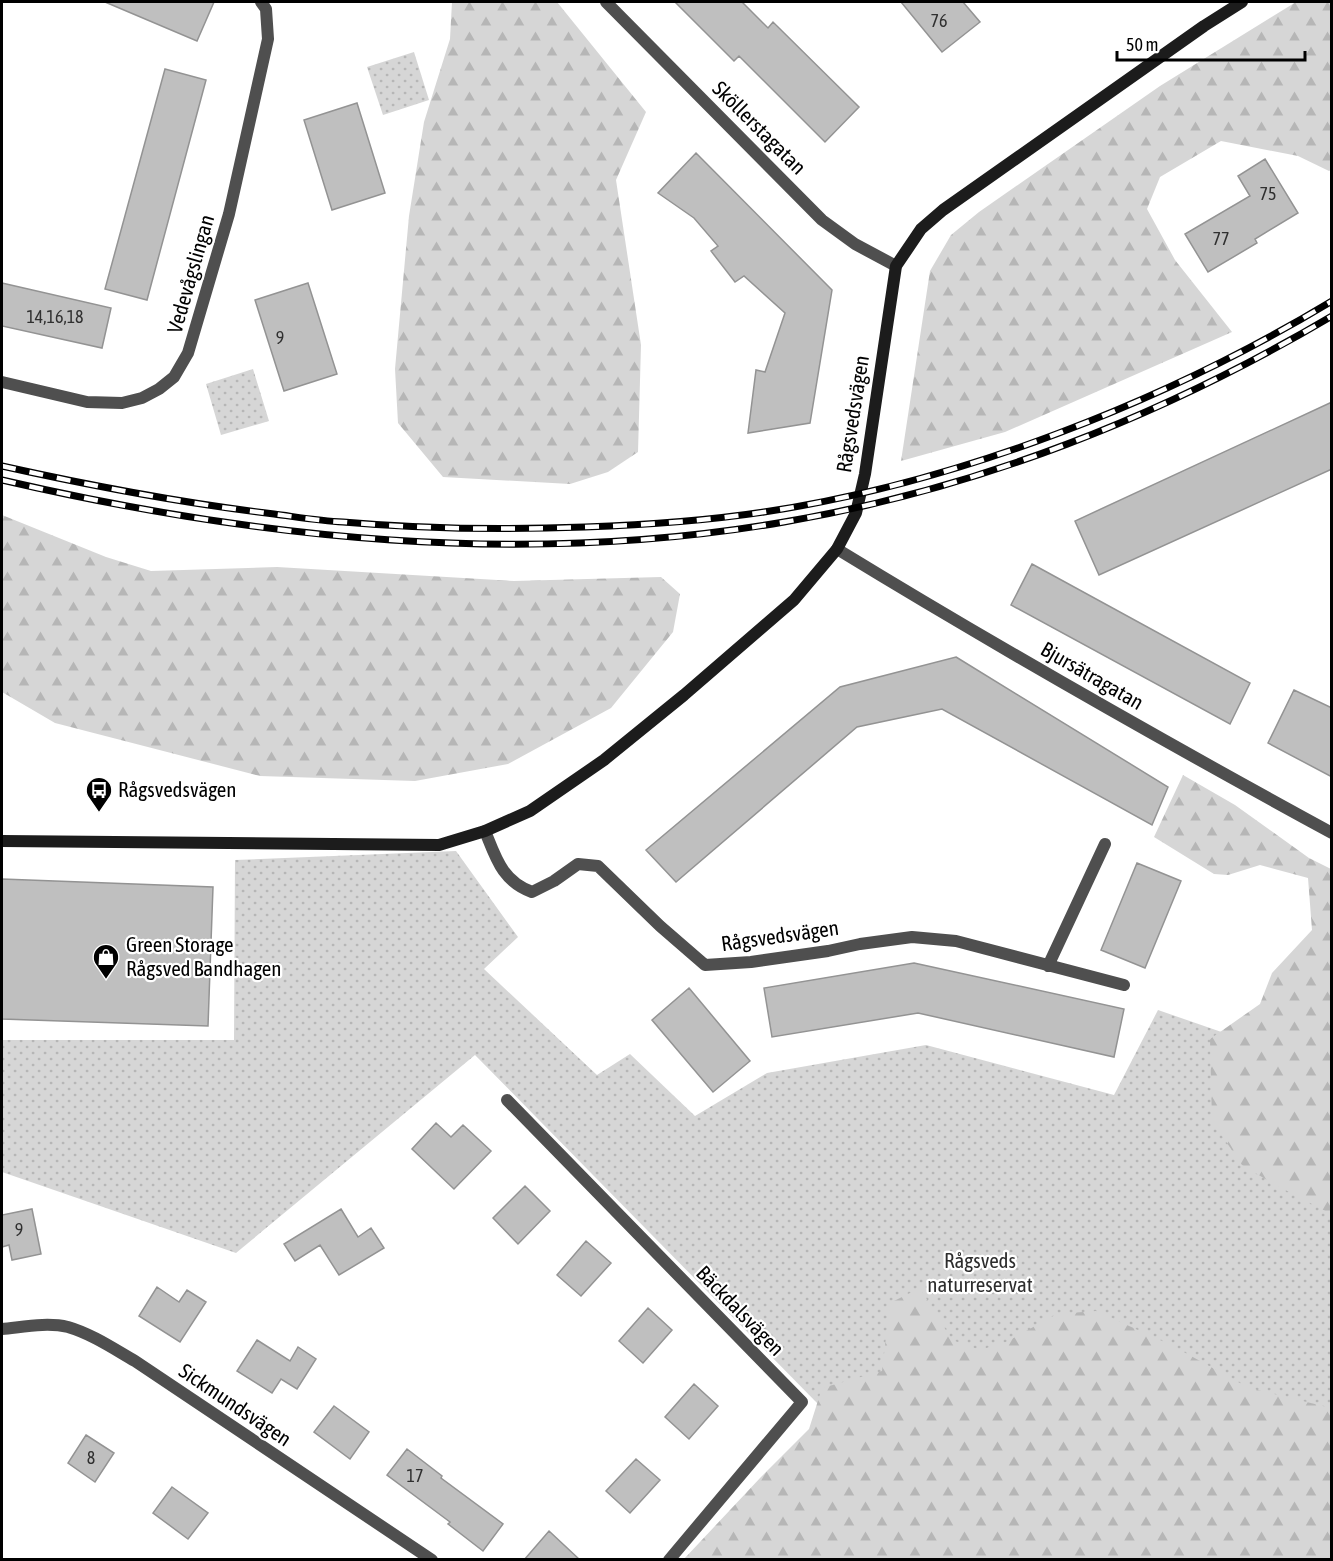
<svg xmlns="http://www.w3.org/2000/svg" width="1333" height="1561" font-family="'Asap Condensed',sans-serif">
  <defs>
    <pattern id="grass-dots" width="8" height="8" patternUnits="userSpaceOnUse" patternTransform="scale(1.5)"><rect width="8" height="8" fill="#d6d6d6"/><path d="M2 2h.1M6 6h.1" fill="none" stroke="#b6b6b6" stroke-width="1.8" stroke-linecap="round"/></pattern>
    <pattern id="forest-firs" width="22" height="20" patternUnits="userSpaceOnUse" patternTransform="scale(1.5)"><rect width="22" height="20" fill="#d6d6d6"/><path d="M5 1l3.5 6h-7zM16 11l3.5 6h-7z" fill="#b6b6b6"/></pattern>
  </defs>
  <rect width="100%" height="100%" fill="#fff"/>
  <path fill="url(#grass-dots)" d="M 414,52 L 429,100 L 383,115 L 367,67 Z
    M 253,369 L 269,421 L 221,435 L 206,384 Z
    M 456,851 L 518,937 L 484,969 L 597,1075 L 630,1054 L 695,1116 L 767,1073 L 926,1045 L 1114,1095 L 1158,1010 L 1331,1070 L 1331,1558 L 878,1465 L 475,1055 L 236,1253 L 2,1172 L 2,1040 L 234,1040 L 235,860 Z"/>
  <path fill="url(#forest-firs)" d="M 452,2 L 557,2 L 646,112 L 616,180 L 641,345 L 638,452 L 608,472 L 570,484 L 443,477 L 398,423 L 395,369 L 409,216 L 424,122 L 450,39 Z
    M 1296,2 L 1331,2 L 1331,170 L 1329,171 L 1298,156 L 1221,141 L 1160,177 L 1147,209 L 1175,260 L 1232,332 L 1005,432 L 901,461 L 930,271 L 951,235 L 979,212 L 1160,86 Z
    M 2,515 L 106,557 L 151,571 L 277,567 L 514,581 L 661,577 L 680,594 L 673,632 L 611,708 L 508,764 L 415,781 L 260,776 L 55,723 L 2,692 Z
    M 1183,775 L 1235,805 L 1309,858 L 1331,869 L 1331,1214 L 1272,1183 L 1242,1165 L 1212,1121 L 1210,1039 L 1260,1004 L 1272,973 L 1312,930 L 1308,878 L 1260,865 L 1228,875 L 1214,874 L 1154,837 Z
    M 920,1288 L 952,1340 L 980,1350 L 1006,1342 L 1057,1314 L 1096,1311 L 1171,1345 L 1249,1388 L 1331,1408 L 1331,1559 L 684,1559 L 761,1477 L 809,1429 L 822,1388 L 882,1371 L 890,1303 Z"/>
  <path fill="#bfbfbf" stroke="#939393" stroke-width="1.5" d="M 105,2 L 214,2 L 197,41 Z
    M 675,2 L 742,2 L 768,28 L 773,22 L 859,107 L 825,142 L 739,56 L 734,61 Z
    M 901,2 L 963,2 L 980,22 L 942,52 Z
    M 165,69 L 206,80 L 147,300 L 105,289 Z
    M 357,103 L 385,193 L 332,210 L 304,120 Z
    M 696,153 L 832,290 L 810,423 L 748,433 L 756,370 L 765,372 L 785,313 L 744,276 L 735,282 L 711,251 L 718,246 L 694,218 L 658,193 Z
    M 1265,159 L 1298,213 L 1255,239 L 1257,243 L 1208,272 L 1185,234 L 1250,196 L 1238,176 Z
    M 2,283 L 111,308 L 102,348 L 2,326 Z
    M 308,283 L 337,374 L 284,391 L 255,300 Z
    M 1332,402 L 1332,469 L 1099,575 L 1075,521 Z
    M 1032,564 L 1250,683 L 1230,724 L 1011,605 Z
    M 956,657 L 1168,787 L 1152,825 L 942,709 L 857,727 L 676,882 L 646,850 L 840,687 Z
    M 1294,690 L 1332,708 L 1332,777 L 1268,743 Z
    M 1137,863 L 1181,881 L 1145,968 L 1101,950 Z
    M 2,879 L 213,887 L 208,1026 L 2,1019 Z
    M 914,963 L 1124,1009 L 1114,1057 L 918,1013 L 772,1037 L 764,988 Z
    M 689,988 L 750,1061 L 713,1092 L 652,1020 Z
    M 436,1123 L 451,1137 L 463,1125 L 491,1151 L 454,1189 L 412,1149 Z
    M 525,1186 L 550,1211 L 518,1244 L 493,1218 Z
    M 32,1209 L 41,1254 L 12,1260 L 9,1245 L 2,1247 L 2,1215 Z
    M 341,1209 L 358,1237 L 371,1228 L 384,1248 L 339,1275 L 320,1245 L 295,1261 L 284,1244 Z
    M 586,1241 L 611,1263 L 581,1296 L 557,1275 Z
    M 157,1287 L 179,1302 L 187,1290 L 206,1302 L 180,1342 L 139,1316 Z
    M 648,1308 L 672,1330 L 643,1363 L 619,1341 Z
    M 257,1340 L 290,1361 L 298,1347 L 316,1359 L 297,1389 L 281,1379 L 272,1393 L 237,1371 Z
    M 694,1384 L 718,1406 L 689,1439 L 665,1417 Z
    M 334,1406 L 369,1432 L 350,1459 L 314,1432 Z
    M 86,1435 L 114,1453 L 95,1482 L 68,1463 Z
    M 407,1449 L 442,1476 L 441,1478 L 503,1524 L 483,1551 L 448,1524 L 450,1522 L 387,1475 Z
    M 636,1459 L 660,1480 L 630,1513 L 606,1491 Z
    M 172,1487 L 208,1513 L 188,1539 L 153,1513 Z
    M 549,1531 L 580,1560 L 524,1560 Z"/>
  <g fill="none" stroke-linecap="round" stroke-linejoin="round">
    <path stroke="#4f4f4f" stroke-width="12" d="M 606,2 L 822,220 L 855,244 L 896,266
      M 2,382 L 87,402 L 122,403 L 142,398 L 159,389 L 174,377 L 188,353 L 229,214 L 268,39 L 266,9 L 261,2
      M 837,549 C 999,648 1165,742 1332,833
      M 485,831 C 496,858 502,881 532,892 L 554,881 L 578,864 L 598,866 L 660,926 L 705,965 L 751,962 L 828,951 L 860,944 L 912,937 L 956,941 L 1124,985
      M 1048,966 L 1105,844
      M 507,1100 L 802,1402 L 669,1560
      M 2,1329 C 23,1327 47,1322 68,1327 C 92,1334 114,1349 135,1361 L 432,1560"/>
    <path stroke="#1c1c1c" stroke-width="12" d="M 2,841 L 439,845 L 485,831 L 530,811 L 604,760 L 684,695 L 794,600 L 837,549 L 856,513 L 865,474 L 896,266 L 921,229 L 943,210 L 1204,26 L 1242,2"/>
    <g stroke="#000" stroke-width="7">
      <path id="rail" d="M 2,466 C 92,486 182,503 274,514 C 297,517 320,521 343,522 C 423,529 504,530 585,527 C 645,525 704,521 764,512 C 957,483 1165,402 1332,301
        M 2,480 C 257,539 524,567 784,522 C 977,489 1163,416 1332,316"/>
    </g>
    <use href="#rail" stroke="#fff" stroke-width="4.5" stroke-dasharray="14" stroke-linecap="butt"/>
  </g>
  <defs>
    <g id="bus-pin" transform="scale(1.35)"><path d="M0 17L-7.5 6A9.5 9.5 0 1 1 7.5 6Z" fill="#000" stroke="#fff"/><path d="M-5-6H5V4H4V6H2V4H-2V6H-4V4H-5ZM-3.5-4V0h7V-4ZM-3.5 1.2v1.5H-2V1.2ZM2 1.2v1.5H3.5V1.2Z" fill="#fff"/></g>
    <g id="shop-pin" transform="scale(1.35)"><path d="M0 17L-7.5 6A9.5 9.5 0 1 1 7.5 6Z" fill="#000" stroke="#fff"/><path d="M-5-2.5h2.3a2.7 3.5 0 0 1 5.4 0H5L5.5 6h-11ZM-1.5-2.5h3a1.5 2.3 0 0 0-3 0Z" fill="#fff"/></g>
  </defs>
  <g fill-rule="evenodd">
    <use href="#bus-pin" x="99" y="790"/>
    <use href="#shop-pin" x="106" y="957"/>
  </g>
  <g text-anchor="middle" stroke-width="4.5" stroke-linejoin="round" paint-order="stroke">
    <g font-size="18" fill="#303030">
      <text x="939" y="27">76</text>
      <text x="1268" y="200">75</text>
      <text x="1221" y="245">77</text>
      <text x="55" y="323">14,16,18</text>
      <text x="280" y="344">9</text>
      <text x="19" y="1236">9</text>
      <text x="91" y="1464">8</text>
      <text x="415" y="1482">17</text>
    </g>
    <g font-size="21" fill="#000" stroke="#fff">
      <text transform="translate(759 128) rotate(45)" y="7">Sköllerstagatan</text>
      <text transform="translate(191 274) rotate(-74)" y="7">Vedevågslingan</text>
      <text transform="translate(853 414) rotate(-81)" y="7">Rågsvedsvägen</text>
      <text transform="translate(1092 676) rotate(30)" y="7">Bjursätragatan</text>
      <text transform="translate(780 936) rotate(-8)" y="7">Rågsvedsvägen</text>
      <text transform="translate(740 1311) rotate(46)" y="7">Bäckdalsvägen</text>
      <text transform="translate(235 1405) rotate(34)" y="7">Sickmundsvägen</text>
    </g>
    <g font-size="21" fill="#000" stroke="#fff" text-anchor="start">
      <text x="118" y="797">Rågsvedsvägen</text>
      <text x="126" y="952">Green Storage<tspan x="126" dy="24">Rågsved Bandhagen</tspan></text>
    </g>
    <g font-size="21" fill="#2d2d2d" stroke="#fff">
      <text x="980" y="1268">Rågsveds<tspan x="980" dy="24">naturreservat</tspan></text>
    </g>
  </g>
  <rect width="1333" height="1561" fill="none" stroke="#000000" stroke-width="6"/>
  <path d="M1117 51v9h188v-9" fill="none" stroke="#000000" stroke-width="3"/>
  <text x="1126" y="51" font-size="18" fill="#000000" stroke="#ffffff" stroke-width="4.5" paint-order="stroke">50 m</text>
</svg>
